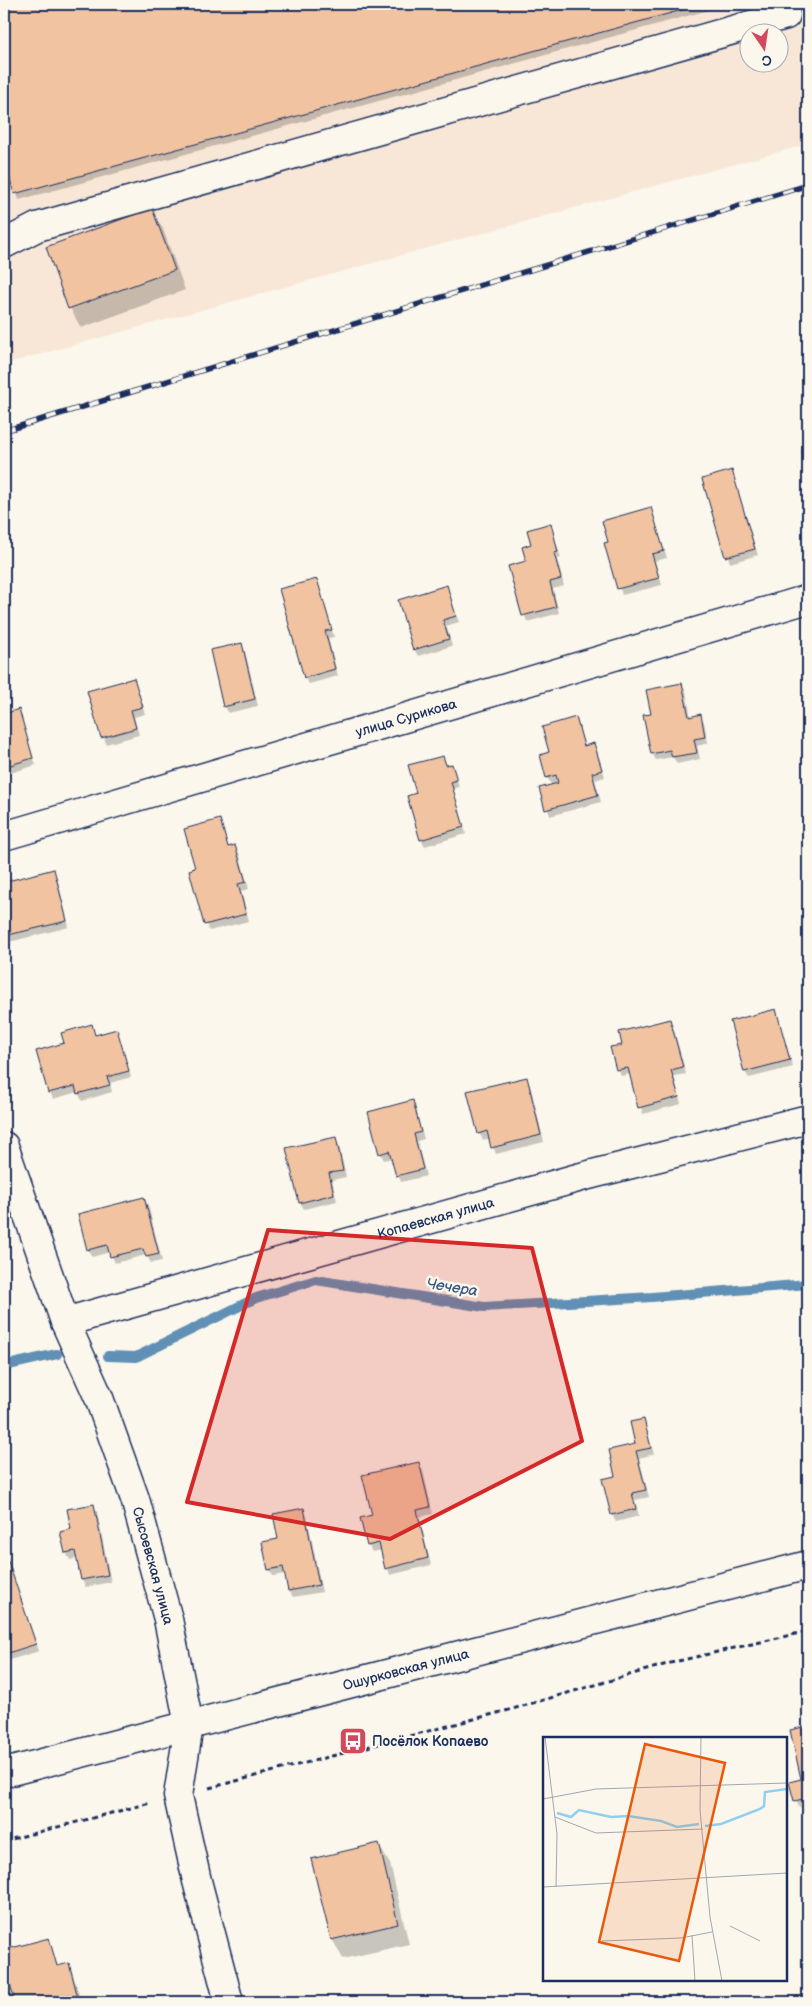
<svg xmlns="http://www.w3.org/2000/svg" width="812" height="2006" font-family="'Balsamiq Sans',sans-serif">
  <rect width="100%" height="100%" fill="#fbf7ec"/>
  <filter id="ink" filterUnits="userSpaceOnUse"><feTurbulence type="fractalNoise" baseFrequency=".02" numOctaves="2"/><feDisplacementMap in="SourceGraphic" scale="10" xChannelSelector="R" yChannelSelector="G"/><feConvolveMatrix kernelMatrix="1 2 1 2 8 2 1 2 1" color-interpolation-filters="sRGB"/></filter>
  <g filter="url(#ink)">
    <path fill="#f8e7d6" fill-rule="evenodd" d="M 4,4 L 808,4 L 808,144 L 4,364 ZM 750,32 L 780,32 L 780,62 L 750,62 Z"/>
    <path fill="#0003" d="M 4,4 L 731,4 L 19,200 L 6,158 L 4,158 Z
      M 151,209 L 163,229 L 185,290 L 81,328 L 70,308 L 47,248 Z
      M 731,472 L 758,555 L 730,563 L 704,480 Z
      M 651,509 L 667,558 L 655,561 L 662,585 L 622,595 L 606,544 Z
      M 550,524 L 561,558 L 557,559 L 564,586 L 553,589 L 559,613 L 527,622 L 510,567 L 528,562 L 533,545 Z
      M 317,580 L 334,637 L 328,638 L 338,676 L 309,684 L 305,678 Z
      M 446,587 L 459,622 L 446,626 L 452,646 L 418,656 L 414,649 Z
      M 241,644 L 245,651 L 258,706 L 228,713 L 225,706 Z
      M 134,680 L 145,714 L 134,717 L 139,735 L 106,744 L 89,692 Z
      M 682,684 L 686,691 L 691,718 L 700,716 L 704,722 L 708,743 L 697,746 L 700,759 L 677,764 L 673,757 L 656,760 L 652,753 L 652,715 Z
      M 18,711 L 36,765 L 4,775 L 4,715 Z
      M 576,719 L 585,747 L 593,744 L 597,751 L 605,777 L 595,780 L 601,802 L 550,816 L 541,789 L 552,786 L 547,777 L 551,753 Z
      M 442,757 L 447,766 L 451,765 L 455,772 L 459,787 L 453,789 L 466,834 L 425,846 L 421,839 L 418,794 Z
      M 220,821 L 229,848 L 235,846 L 239,853 L 249,889 L 241,891 L 249,921 L 209,931 L 191,871 L 197,869 Z
      M 53,871 L 57,877 L 69,927 L 5,943 L 4,883 Z
      M 775,1010 L 793,1067 L 749,1078 L 745,1072 Z
      M 669,1020 L 673,1027 L 686,1074 L 674,1076 L 681,1104 L 643,1114 L 631,1074 L 621,1076 L 612,1048 L 623,1046 Z
      M 92,1026 L 96,1036 L 116,1030 L 131,1077 L 110,1083 L 112,1092 L 82,1101 L 78,1092 L 53,1099 L 50,1092 L 66,1044 Z
      M 526,1078 L 530,1085 L 544,1142 L 496,1154 L 490,1138 L 483,1140 L 479,1133 Z
      M 412,1101 L 424,1139 L 417,1141 L 426,1176 L 401,1182 L 392,1158 L 384,1160 L 380,1153 Z
      M 335,1138 L 339,1145 L 346,1177 L 332,1180 L 337,1201 L 304,1209 L 300,1202 Z
      M 144,1199 L 148,1205 L 162,1261 L 151,1263 L 146,1255 L 115,1263 L 110,1252 L 92,1257 L 88,1250 L 79,1215 Z
      M 643,1421 L 654,1454 L 639,1458 L 649,1497 L 635,1500 L 639,1516 L 616,1522 L 612,1515 L 604,1480 L 616,1477 L 637,1445 Z
      M 419,1463 L 423,1470 L 433,1514 L 419,1517 L 431,1565 L 390,1575 L 382,1550 L 372,1552 L 368,1545 Z
      M 93,1505 L 97,1512 L 111,1582 L 86,1587 L 82,1580 L 78,1558 L 70,1560 L 66,1553 L 62,1533 L 73,1530 Z
      M 303,1509 L 307,1516 L 322,1592 L 293,1597 L 289,1591 L 286,1574 L 273,1576 L 269,1569 L 279,1540 Z
      M 4,1550 L 39,1651 L 10,1660 L 4,1646 Z
      M 808,1727 L 808,1805 L 799,1808 L 791,1783 L 802,1780 L 791,1731 Z
      M 378,1844 L 390,1864 L 409,1944 L 343,1959 L 332,1939 Z
      M 48,1939 L 58,1967 L 68,1964 L 72,1971 L 81,2002 L 16,2002 L 4,1951 Z"/>
    <g fill="none" stroke-linecap="round" stroke-linejoin="round">
      <path stroke="#6090b5" stroke-width="10" d="M 108,1356 L 136,1357 L 256,1298 L 316,1280 L 484,1307 L 652,1297 L 808,1284
        M 4,1366 L 57,1354"/>
    </g>
    <path fill="#f1c3a1" stroke="#1b2f5e" d="M 4,4 L 704,4 L 14,194 L 4,156 Z
      M 152,208 L 175,270 L 68,309 L 46,247 Z
      M 808,449 L 808,470 L 802,451 Z
      M 732,470 L 755,549 L 725,557 L 702,479 Z
      M 651,507 L 664,551 L 652,554 L 659,578 L 617,589 L 604,543 L 608,542 L 602,521 Z
      M 551,523 L 558,552 L 554,553 L 561,579 L 550,582 L 556,607 L 522,616 L 508,566 L 526,561 L 522,547 L 531,544 L 527,530 Z
      M 317,579 L 332,630 L 325,631 L 335,669 L 304,678 L 279,589 Z
      M 447,585 L 456,616 L 443,620 L 449,639 L 413,650 L 398,600 Z
      M 242,643 L 255,699 L 223,707 L 210,650 Z
      M 134,678 L 143,707 L 131,710 L 136,728 L 101,738 L 87,691 Z
      M 682,683 L 689,717 L 701,714 L 705,737 L 694,739 L 697,753 L 672,757 L 670,750 L 651,754 L 643,715 L 651,714 L 646,690 Z
      M 19,709 L 33,758 L 4,767 L 4,714 Z
      M 576,717 L 584,746 L 594,743 L 602,770 L 592,773 L 598,795 L 545,810 L 539,788 L 558,783 L 556,775 L 546,778 L 540,755 L 549,752 L 542,727 Z
      M 443,756 L 446,765 L 452,764 L 457,780 L 451,782 L 464,827 L 420,840 L 407,796 L 416,793 L 408,765 Z
      M 220,819 L 228,847 L 235,845 L 246,882 L 238,884 L 246,914 L 204,925 L 189,870 L 195,868 L 184,829 Z
      M 54,869 L 67,921 L 4,936 L 4,882 Z
      M 776,1009 L 790,1060 L 744,1072 L 730,1021 Z
      M 670,1019 L 683,1067 L 671,1070 L 679,1097 L 638,1108 L 628,1068 L 616,1070 L 610,1047 L 622,1045 L 619,1032 Z
      M 92,1024 L 95,1035 L 117,1029 L 129,1071 L 107,1077 L 110,1085 L 77,1094 L 75,1086 L 48,1093 L 36,1051 L 64,1043 L 61,1033 Z
      M 527,1077 L 541,1135 L 491,1148 L 487,1131 L 478,1134 L 467,1091 Z
      M 413,1100 L 421,1132 L 414,1134 L 423,1169 L 396,1176 L 389,1151 L 379,1154 L 368,1112 Z
      M 336,1137 L 343,1171 L 329,1173 L 334,1194 L 299,1203 L 286,1148 Z
      M 144,1197 L 159,1254 L 146,1257 L 143,1249 L 110,1257 L 107,1245 L 87,1250 L 78,1214 Z
      M 644,1419 L 651,1448 L 636,1451 L 646,1490 L 632,1493 L 636,1509 L 611,1515 L 602,1479 L 615,1476 L 609,1450 L 635,1444 L 630,1422 Z
      M 419,1462 L 430,1507 L 417,1510 L 428,1558 L 385,1569 L 379,1543 L 367,1546 L 360,1518 L 372,1515 L 362,1475 Z
      M 94,1504 L 108,1575 L 81,1580 L 75,1551 L 65,1553 L 60,1532 L 71,1529 L 67,1509 Z
      M 304,1508 L 319,1585 L 288,1591 L 283,1567 L 268,1570 L 262,1542 L 278,1539 L 273,1514 Z
      M 4,1549 L 36,1644 L 5,1654 L 4,1650 Z
      M 808,1726 L 808,1798 L 794,1801 L 789,1782 L 801,1779 L 790,1730 Z
      M 379,1843 L 398,1924 L 331,1940 L 311,1859 Z
      M 49,1938 L 57,1966 L 69,1963 L 78,1998 L 62,2002 L 15,2002 L 4,1962 L 4,1950 Z"/>
    <g fill="none" stroke-linecap="round" stroke-linejoin="round">
      <g stroke="#1b2f5e" stroke-width="31">
        <g id="minor">
          <path d="M 4,244 L 37,227 L 786,15"/>
          <path id="s1" d="M 4,836 L 808,599"/>
          <path id="s2" d="M 4,1146 L 65,1322 L 99,1398 L 135,1499 L 168,1619 L 189,1725 L 178,1796 L 197,1881 L 229,2002"/>
          <path id="s3" d="M 65,1322 L 581,1177 L 808,1119"/>
          <path id="s4" d="M 4,1773 L 808,1565"/>
        </g>
      </g>
      <path stroke="#1b2f5e" stroke-width="3" stroke-dasharray="5 4" stroke-linecap="butt" d="M 209,1788 L 509,1710 L 674,1662 L 808,1631
        M 4,1841 L 150,1803"/>
      <use href="#minor" stroke="#fbf7ec" stroke-width="28"/>
      <g stroke="#1b2f5e" stroke-width="5.5">
        <path id="rail" d="M 4,431 L 808,185"/>
      </g>
      <use href="#rail" stroke="#fbf7ec" stroke-width="4" stroke-dasharray="11" stroke-linecap="butt"/>
    </g>
  </g>
  <path fill="#d62828" fill-opacity="0.2" stroke="#d62828" stroke-width="4" stroke-linejoin="round" d="M 268,1230 L 532,1248 L 582,1441 L 390,1539 L 187,1502 Z"/>
  <defs>
    <g id="bus-square" transform="scale(1.4375)"><rect x="-9" y="-9" width="18" height="18" rx="4" fill="#d1495b" stroke="#fbf7ec"/><path d="M-5-6H5V4H4V6H2V4H-2V6H-4V4H-5ZM-3.5-4V0h7V-4ZM-3.5 1.2v1.5H-2V1.2ZM2 1.2v1.5H3.5V1.2Z" fill="#fff"/></g>
  </defs>
  <g fill-rule="evenodd">
    <use href="#bus-square" x="353" y="1741"/>
  </g>
  <g text-anchor="middle" stroke-width="5" stroke-linejoin="round" paint-order="stroke">
    <g font-size="14" fill="#1b2f5e" stroke="#fbf7ec">
      <text dy="5" stroke="none"><textPath href="#s1" startOffset="419">улица Сурикова</textPath></text>
      <text dy="5" stroke="none"><textPath href="#s3" startOffset="385">Копаевская улица</textPath></text>
      <text dy="5" stroke="none"><textPath href="#s2" startOffset="446">Сысоевская улица</textPath></text>
      <text dy="5" stroke="none"><textPath href="#s4" startOffset="415">Ошурковская улица</textPath></text>
    </g>
    <g font-size="14" font-weight="bold" fill="#1b2f5e" stroke="#fbf7ec" text-anchor="start">
      <text x="372" y="1746">Посёлок Копаево</text>
    </g>
    <g font-size="15" font-style="italic" fill="#385782" stroke="#fbf7ec">
      <text transform="translate(452 1287) rotate(9)" y="5">Чечера</text>
    </g>
  </g>
  <g transform="translate(543 1737)">
    <rect width="244" height="244" fill="#fbf7ec"/>
    <path fill="none" stroke="#8ed0ef" stroke-width="2.5" d="M 14,76 L 28,80 L 36,73 L 68,80 L 85,79 L 118,84 L 134,90 L 156,87M 162,89 L 178,87 L 217,72 L 221,69 L 222,55 L 244,52"/>
    <path fill="none" stroke="#a1a7b3" stroke-width="1" d="M 2,0 L 14,97 L 13,150M 158,0 L 157,73 L 167,180 L 179,244M 0,62 L 53,52 L 244,46M 12,80 L 53,96 L 160,92M 0,150 L 244,136M 187,189 L 217,204M 149,198 L 152,244M 59,204 L 138,201 L 169,195"/>
    <path fill="#e8590c" fill-opacity="0.15" stroke="#e8590c" stroke-width="2.5" d="M 102,7 L 182,26 L 136,224 L 56,205 Z"/>
    <rect width="244" height="244" fill="none" stroke="#1b2f5e" stroke-width="2.5"/>
  </g>
  <rect width="812" height="2006" fill="none" stroke="#fbf7ec" stroke-width="20"/>
  <rect x="10" y="10" width="792" height="1986" fill="none" stroke="#1b2f5e" stroke-width="2" filter="url(#ink)"/>
  <g transform="translate(764 48) rotate(167)"><circle r="24" fill="#fbf7ec" stroke="#a1a7b3"/>
  <path d="M0-4L9 19L0 12L-9 19Z" fill="#d1495b"/>
  <text y="-8" font-size="14" font-weight="bold" text-anchor="middle" fill="#1b2f5e">С</text>
  </g>
</svg>
